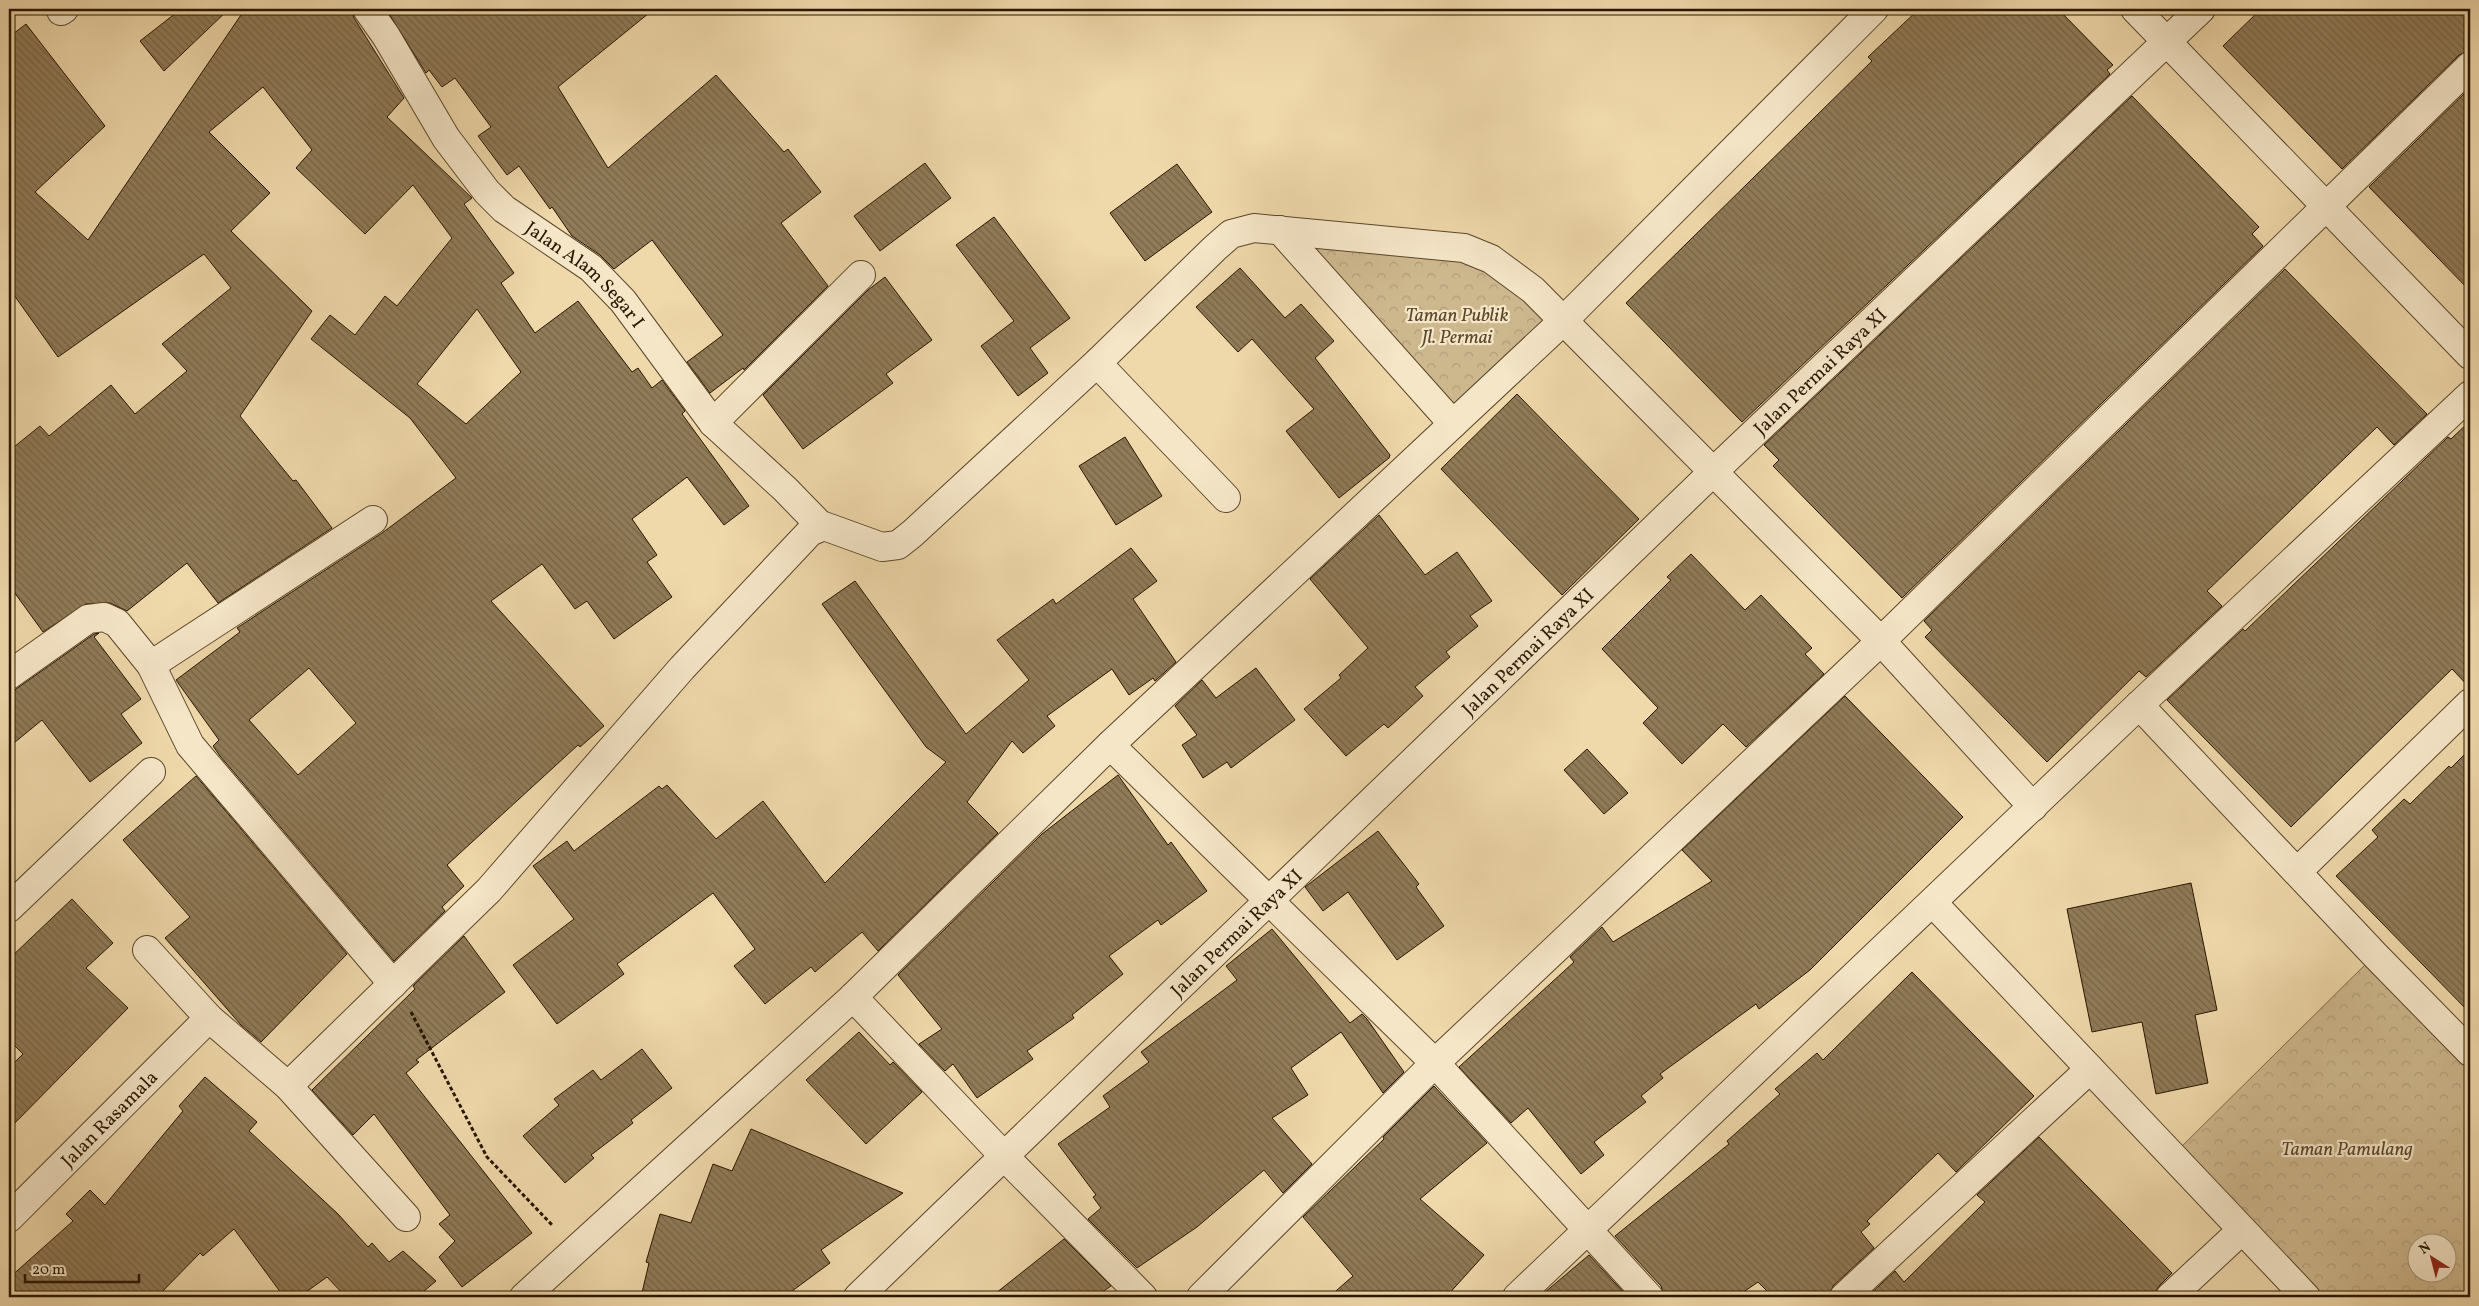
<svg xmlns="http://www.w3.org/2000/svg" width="2479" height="1306" font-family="Vollkorn,serif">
  <defs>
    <pattern id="park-crowns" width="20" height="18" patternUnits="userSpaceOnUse" patternTransform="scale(1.25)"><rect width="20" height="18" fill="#cdb78d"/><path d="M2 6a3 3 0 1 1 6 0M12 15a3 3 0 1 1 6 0" fill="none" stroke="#b09d78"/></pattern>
    <pattern id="building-back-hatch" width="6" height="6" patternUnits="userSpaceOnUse" patternTransform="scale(1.25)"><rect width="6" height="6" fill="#907b58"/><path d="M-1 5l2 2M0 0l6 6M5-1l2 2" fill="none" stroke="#766446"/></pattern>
  </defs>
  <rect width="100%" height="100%" fill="#efd8aa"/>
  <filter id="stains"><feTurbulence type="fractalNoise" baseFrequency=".004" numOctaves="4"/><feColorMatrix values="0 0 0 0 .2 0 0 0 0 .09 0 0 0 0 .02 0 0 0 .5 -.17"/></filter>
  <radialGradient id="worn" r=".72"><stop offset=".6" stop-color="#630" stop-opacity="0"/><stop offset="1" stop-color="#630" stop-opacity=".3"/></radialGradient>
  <path fill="url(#park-crowns)" stroke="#7b6646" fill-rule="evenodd" d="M 1280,230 L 1464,248 L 1563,321 L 1453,424 Z
    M 2375,955 L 2470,1052 L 2470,1297 L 2306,1297 L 2172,1156 ZM 2416,1244 L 2446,1244 L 2446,1274 L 2416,1274 Z"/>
  <path fill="url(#building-back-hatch)" stroke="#291600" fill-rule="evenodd" d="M 181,9 L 229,9 L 164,71 L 140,41 Z
    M 245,9 L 352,9 L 354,18 L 404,98 L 387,117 L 472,198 L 464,204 L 514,273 L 501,283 L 535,333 L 578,301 L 632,372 L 638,368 L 652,388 L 662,380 L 685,411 L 682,414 L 749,506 L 724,525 L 687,477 L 632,519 L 657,555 L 647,562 L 672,597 L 614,639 L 587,601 L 575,609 L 542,564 L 491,601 L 604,726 L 580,747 L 578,745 L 447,865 L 464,886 L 442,907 L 445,911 L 394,961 L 220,756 L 213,746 L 219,740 L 176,680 L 240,632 L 237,628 L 382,533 L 456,478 L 410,418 L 311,339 L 330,315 L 355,335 L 385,296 L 397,306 L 452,238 L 413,185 L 365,234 L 296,168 L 312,150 L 263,87 L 209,132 L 270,193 L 231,231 L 312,311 L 240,416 L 293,481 L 296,480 L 332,528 L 218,603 L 187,563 L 127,611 L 110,603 L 86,604 L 43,632 L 9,585 L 9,451 L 40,426 L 49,436 L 111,385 L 135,414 L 187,371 L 162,344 L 231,288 L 204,254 L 58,357 L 9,288 L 9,37 L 26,24 L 105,126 L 35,192 L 88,240 ZM 477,309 L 521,372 L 466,424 L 417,384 ZM 309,668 L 356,723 L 298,775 L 249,720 Z
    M 386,9 L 654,9 L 558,87 L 608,168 L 716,75 L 784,152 L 788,149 L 821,192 L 781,223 L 828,286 L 744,370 L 743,368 L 710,393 L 687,362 L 723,335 L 652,240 L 614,269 L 600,255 L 572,236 L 552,207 L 550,209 L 519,166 L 507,175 L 478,136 L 491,127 L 455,78 L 442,87 L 429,70 L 426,73 Z
    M 1919,9 L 2058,9 L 2113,65 L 2107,70 L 2110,74 L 1742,422 L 1626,303 L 1872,61 L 1868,57 Z
    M 2261,9 L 2470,9 L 2470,51 L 2459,55 L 2342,169 L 2223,46 Z
    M 2470,88 L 2470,291 L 2369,187 Z
    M 2132,96 L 2259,227 L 2252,234 L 2263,246 L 1902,598 L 1773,466 L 1779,460 L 1764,445 Z
    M 925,163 L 951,198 L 880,251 L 854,216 Z
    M 1177,164 L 1212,212 L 1145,261 L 1110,213 Z
    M 994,217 L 1070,318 L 1030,348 L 1048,373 L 1018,396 L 981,346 L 1014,321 L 956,245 Z
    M 1240,268 L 1285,318 L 1301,304 L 1334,341 L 1315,358 L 1390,455 L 1389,458 L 1339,498 L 1286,431 L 1314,409 L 1252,339 L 1238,352 L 1196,307 Z
    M 2285,269 L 2427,414 L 2394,445 L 2377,427 L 2207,591 L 2222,606 L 2146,677 L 2139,671 L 2047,762 L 1925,637 L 1932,630 L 1924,621 Z
    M 885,277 L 932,340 L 886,374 L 893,383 L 803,449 L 763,395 L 868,290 Z
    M 1517,394 L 1639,519 L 1562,595 L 1441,469 Z
    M 2470,421 L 2470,688 L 2452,669 L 2291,827 L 2167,700 L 2243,629 L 2245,631 L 2448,437 L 2451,439 Z
    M 1125,437 L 1162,496 L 1116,525 L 1079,466 Z
    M 1379,515 L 1425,575 L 1457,552 L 1492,601 L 1470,616 L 1478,626 L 1446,652 L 1450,657 L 1415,687 L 1423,696 L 1388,728 L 1384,724 L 1346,756 L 1304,709 L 1341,678 L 1339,675 L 1368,648 L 1310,579 Z
    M 1131,548 L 1157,581 L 1133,599 L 1176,662 L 1155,681 L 1153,678 L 1129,695 L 1112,669 L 1047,716 L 1055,726 L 1023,753 L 1012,741 L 967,802 L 998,833 L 878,951 L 862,932 L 815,972 L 811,967 L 765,1004 L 734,966 L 755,949 L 713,893 L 617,964 L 624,974 L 557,1024 L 513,965 L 574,919 L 533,866 L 567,841 L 574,851 L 659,786 L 662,789 L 667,785 L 716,839 L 763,801 L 825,883 L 946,762 L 926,747 L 822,604 L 855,581 L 966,734 L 1029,680 L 997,640 L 1053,599 L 1056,604 Z
    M 1691,554 L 1745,610 L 1761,595 L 1812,648 L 1805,654 L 1824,674 L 1746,747 L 1723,724 L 1682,764 L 1643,723 L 1658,708 L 1602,649 L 1671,580 L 1667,577 Z
    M 99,633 L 94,637 L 141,699 L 121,714 L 142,743 L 90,782 L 42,720 L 9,747 L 9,694 L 94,634 Z
    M 1256,668 L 1295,720 L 1231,768 L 1227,762 L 1203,778 L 1182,745 L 1197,735 L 1175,706 L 1202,680 L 1216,698 Z
    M 1845,696 L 1963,817 L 1810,970 L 1759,1009 L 1756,1004 L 1660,1074 L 1663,1078 L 1641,1096 L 1646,1102 L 1594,1142 L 1604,1155 L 1581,1174 L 1528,1108 L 1511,1123 L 1459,1067 L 1574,962 L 1570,957 L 1602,927 L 1613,942 L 1712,881 L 1682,850 Z
    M 1587,749 L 1628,793 L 1604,814 L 1564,770 Z
    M 2470,749 L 2470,1013 L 2336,876 L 2378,837 L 2372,830 L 2404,799 L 2410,804 L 2449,766 L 2451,768 Z
    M 1118,775 L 1168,845 L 1171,842 L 1207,891 L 1161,925 L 1158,920 L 1109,956 L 1123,974 L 1072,1015 L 1074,1018 L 1027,1051 L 1033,1059 L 977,1098 L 953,1064 L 945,1071 L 919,1044 L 942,1029 L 898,975 L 1042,834 Z
    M 196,776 L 347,954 L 261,1042 L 241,1025 L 165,938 L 190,917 L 123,840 Z
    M 1378,831 L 1419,884 L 1416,887 L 1444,926 L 1397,960 L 1348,892 L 1323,911 L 1305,887 Z
    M 2191,883 L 2217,1010 L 2195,1015 L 2208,1083 L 2156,1094 L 2142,1022 L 2092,1032 L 2067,909 Z
    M 72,899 L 113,943 L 86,968 L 128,1008 L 9,1129 L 9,1068 L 23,1054 L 9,1040 L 9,959 Z
    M 1272,929 L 1350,1023 L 1362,1014 L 1367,1019 L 1404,1072 L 1383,1093 L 1341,1032 L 1291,1068 L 1308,1095 L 1272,1118 L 1312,1164 L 1283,1193 L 1264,1170 L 1197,1227 L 1137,1268 L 1088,1219 L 1101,1208 L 1093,1197 L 1096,1195 L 1058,1144 L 1110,1107 L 1103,1096 L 1149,1062 L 1141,1052 L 1237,980 L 1226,966 Z
    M 464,936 L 505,992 L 416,1060 L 419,1062 L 406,1073 L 532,1233 L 462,1287 L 439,1257 L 455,1241 L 439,1224 L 450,1215 L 374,1114 L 353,1135 L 312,1090 L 415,989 L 413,986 Z
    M 1912,972 L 2034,1096 L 1956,1172 L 1938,1153 L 1867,1221 L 1870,1224 L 1861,1232 L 1874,1248 L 1833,1286 L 1829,1297 L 1773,1297 L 1758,1282 L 1736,1297 L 1664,1297 L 1661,1286 L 1615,1236 L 1729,1144 L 1727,1141 L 1780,1094 L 1775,1089 L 1817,1053 L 1823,1060 Z
    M 859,1032 L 890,1065 L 893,1062 L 922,1092 L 866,1144 L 806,1080 Z
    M 642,1049 L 672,1088 L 631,1120 L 633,1123 L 591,1155 L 594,1158 L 565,1183 L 523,1136 L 559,1105 L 554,1099 L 593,1070 L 601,1080 Z
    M 205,1077 L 257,1122 L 249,1131 L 338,1214 L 368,1247 L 372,1243 L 389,1262 L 403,1251 L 436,1281 L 417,1297 L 346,1297 L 327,1277 L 299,1297 L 284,1297 L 234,1229 L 203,1256 L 200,1253 L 157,1297 L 9,1297 L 9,1278 L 73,1221 L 66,1214 L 90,1190 L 105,1205 L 183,1111 L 179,1106 Z
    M 1434,1086 L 1487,1143 L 1420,1199 L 1484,1255 L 1446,1297 L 1329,1297 L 1353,1276 L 1303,1217 L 1384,1139 L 1383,1137 Z
    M 751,1129 L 903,1193 L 821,1250 L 830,1263 L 784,1297 L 641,1297 L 649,1263 L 646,1262 L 660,1214 L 691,1223 L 713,1164 L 732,1171 Z
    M 2039,1137 L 2172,1273 L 2159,1286 L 2152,1297 L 1867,1297 L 1895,1271 L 1904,1282 L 1985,1202 L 1977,1195 Z
    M 1064,1239 L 1111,1286 L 1095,1297 L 991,1297 Z
    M 1589,1255 L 1628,1297 L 1539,1297 L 1544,1293 Z"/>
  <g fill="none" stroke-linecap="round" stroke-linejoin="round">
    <g stroke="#5a462a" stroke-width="30">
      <g id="minor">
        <path id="s1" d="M 367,9 L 386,36 L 446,138 L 487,192 L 504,209 L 591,268 L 623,301 L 713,423 L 785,489 L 821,526"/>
        <path d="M 2135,9 L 2470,355"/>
        <path d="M 61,11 L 64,9"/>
        <path d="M 1280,230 L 1453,424"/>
        <path d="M 1097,363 L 1226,498"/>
        <path d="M 713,423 L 861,275"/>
        <path d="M 151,665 L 373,520"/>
        <path d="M 9,675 L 88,619 L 104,617 L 117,623 L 151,665 L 190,745 L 393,984"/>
        <path d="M 2139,705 L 2375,955 L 2470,1052"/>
        <path d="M 1110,745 L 1435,1063 L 1649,1297"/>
        <path d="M 2298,871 L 2470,703"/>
        <path d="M 1933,903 L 2306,1297"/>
        <path d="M 9,908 L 151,772"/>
        <path d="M 147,950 L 209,1018 L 288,1086 L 406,1217"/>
        <path d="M 853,997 L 1003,1155 L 1143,1297"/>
        <path d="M 288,1086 L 489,890 L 682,668 L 810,532 L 824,526 L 882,547 L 898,545 L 913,533 L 1097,363 L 1215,248 L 1231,234 L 1254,228 L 1464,248 L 1491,259 L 1533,290 L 1881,641 L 2033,807"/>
        <path id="s2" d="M 9,1218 L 209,1018"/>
        <path d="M 524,1297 L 853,997 L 1110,745 L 1563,321 L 1874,9"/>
        <path id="s3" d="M 858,1297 L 1713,472 L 2201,9"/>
        <path d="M 1201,1297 L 1435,1063 L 1881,641 L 2470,66"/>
        <path d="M 1517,1297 L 2139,705 L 2470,395"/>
        <path d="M 1844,1297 L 2090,1069"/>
        <path d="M 2170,1297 L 2242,1230"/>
      </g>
    </g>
    <path stroke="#291600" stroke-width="3" stroke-dasharray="4 2.5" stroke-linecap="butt" d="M 411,1012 L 487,1157 L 553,1226"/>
    <use href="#minor" stroke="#f5e6c8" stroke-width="28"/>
  </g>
  <g text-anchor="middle" stroke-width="4.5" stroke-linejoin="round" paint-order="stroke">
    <g font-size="19" fill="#291600" stroke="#f5e6c8">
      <text dy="7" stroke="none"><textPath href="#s1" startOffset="348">Jalan Alam Segar I</textPath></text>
      <text dy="7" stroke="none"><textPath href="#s3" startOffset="1335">Jalan Permai Raya XI</textPath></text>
      <text dy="7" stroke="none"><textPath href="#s3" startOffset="930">Jalan Permai Raya XI</textPath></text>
      <text dy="7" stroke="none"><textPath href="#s3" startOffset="525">Jalan Permai Raya XI</textPath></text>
      <text dy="7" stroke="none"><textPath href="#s2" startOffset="141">Jalan Rasamala</textPath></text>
    </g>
    <g font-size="19" font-style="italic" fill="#5a462a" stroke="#f5e6c8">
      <text x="1457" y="321">Taman Publik<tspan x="1457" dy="22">Jl. Permai</tspan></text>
      <text x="2347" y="1155">Taman Pamulang</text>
    </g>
  </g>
  <rect width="2479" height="1306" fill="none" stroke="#efd8aa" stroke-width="30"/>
  <rect x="10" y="10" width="2459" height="1286" fill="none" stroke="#291600" stroke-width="2.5"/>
  <rect x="15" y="15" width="2449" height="1276" fill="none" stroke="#291600"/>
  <g transform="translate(2432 1258) rotate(324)"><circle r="24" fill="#f5e6c8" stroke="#a39378"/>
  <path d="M0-4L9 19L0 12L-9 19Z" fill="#8f2418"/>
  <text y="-8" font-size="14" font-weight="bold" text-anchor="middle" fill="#291600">N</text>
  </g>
  <path d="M25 1274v8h114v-8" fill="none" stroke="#291600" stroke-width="2.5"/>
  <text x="32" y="1274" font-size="15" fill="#291600" stroke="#f5e6c8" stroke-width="4" paint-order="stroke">20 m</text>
  <rect width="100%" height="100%" filter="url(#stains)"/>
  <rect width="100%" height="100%" fill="url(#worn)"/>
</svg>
